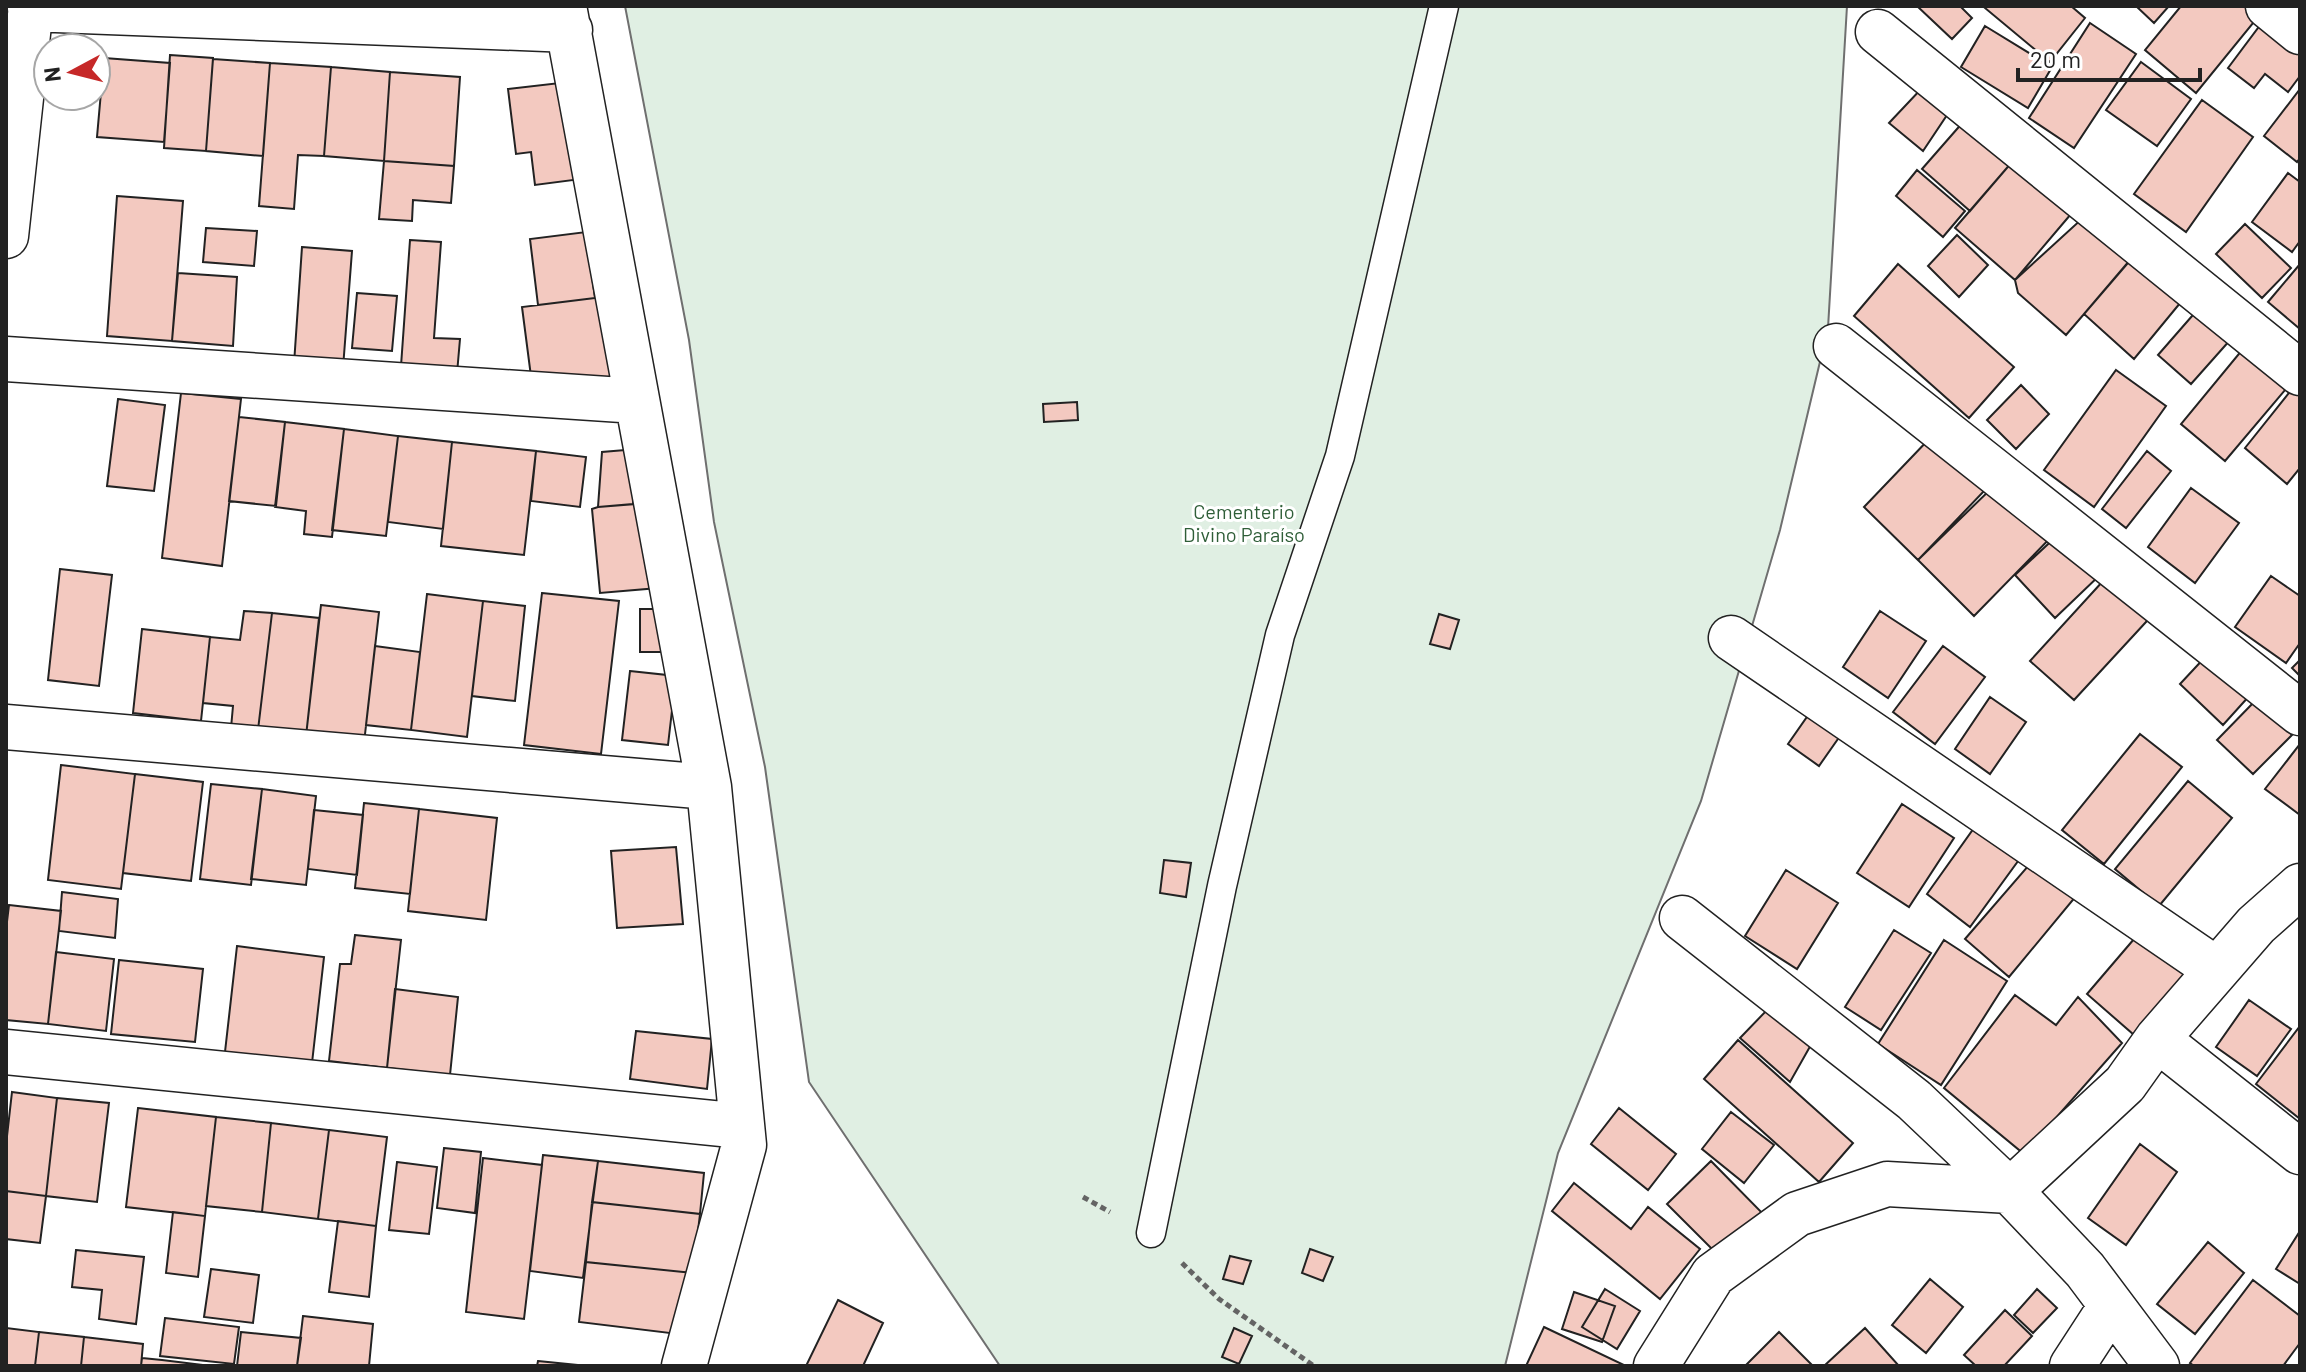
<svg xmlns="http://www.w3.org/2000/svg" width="2306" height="1372" font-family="Barlow,sans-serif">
  <rect width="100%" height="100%" fill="#fff"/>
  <path fill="#e0efe3" stroke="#6f6f6f" stroke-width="2" d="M 625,6 L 1847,6 L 1828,328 L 1780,530 L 1701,801 L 1558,1153 L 1505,1366 L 1000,1366 L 809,1082 L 765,767 L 714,522 L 689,340 Z"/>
  <path fill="#f3c9c0" stroke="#222" stroke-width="2" d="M 1917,6 L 1960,6 L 1972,18 L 1952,39 Z
    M 1987,6 L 2071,6 L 2085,18 L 2050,62 L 1985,8 Z
    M 2136,6 L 2169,6 L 2154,23 Z
    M 2181,6 L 2244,6 L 2258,17 L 2196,93 L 2145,50 Z
    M 2267,16 L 2300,42 L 2300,76 L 2288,92 L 2265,74 L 2254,88 L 2228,68 Z
    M 2090,23 L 2136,54 L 2074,148 L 2029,118 Z
    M 1985,26 L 2052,67 L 2028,108 L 1961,67 Z
    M 170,55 L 213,58 L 206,151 L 164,148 Z
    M 104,58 L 170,63 L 164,142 L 97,137 Z
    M 213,59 L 270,63 L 263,156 L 206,151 Z
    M 2141,62 L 2191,99 L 2157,146 L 2106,110 Z
    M 270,63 L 331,67 L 324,156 L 298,155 L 294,209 L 259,206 Z
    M 331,67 L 390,72 L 384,161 L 324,156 Z
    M 390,72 L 460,77 L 454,166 L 384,161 Z
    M 577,81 L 589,178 L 535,185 L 531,152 L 516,154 L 508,89 Z
    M 1922,88 L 1953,106 L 1923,151 L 1889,123 Z
    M 2300,89 L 2300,158 L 2297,162 L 2264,136 Z
    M 2202,100 L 2253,137 L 2186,232 L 2134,194 Z
    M 1964,121 L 2012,162 L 1970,211 L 1922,169 Z
    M 384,161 L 454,166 L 451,203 L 413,200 L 412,221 L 379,219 Z
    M 2012,162 L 2071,214 L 2015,280 L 1955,228 Z
    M 1917,170 L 1965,211 L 1943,237 L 1896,196 Z
    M 2288,173 L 2300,182 L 2300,241 L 2292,252 L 2252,222 Z
    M 117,196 L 183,201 L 172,341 L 107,336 Z
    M 2085,216 L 2133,257 L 2066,335 L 2018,293 L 2015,280 Z
    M 2245,224 L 2291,268 L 2262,298 L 2216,254 Z
    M 206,228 L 257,231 L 254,266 L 203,262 Z
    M 586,232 L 595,298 L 538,305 L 530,239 Z
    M 1957,235 L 1988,265 L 1959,297 L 1928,266 Z
    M 410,240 L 441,242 L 434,338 L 460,339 L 456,385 L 400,380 Z
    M 302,247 L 352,251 L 343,368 L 294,364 Z
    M 2141,247 L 2190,291 L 2134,359 L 2084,314 Z
    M 1898,264 L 2014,367 L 1969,418 L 1854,316 Z
    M 2300,264 L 2300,329 L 2268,302 Z
    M 178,273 L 237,277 L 233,346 L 172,341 Z
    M 357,293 L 397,296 L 392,351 L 352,348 Z
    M 603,297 L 613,382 L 533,392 L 522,307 Z
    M 2206,300 L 2239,330 L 2191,384 L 2158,355 Z
    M 2252,338 L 2296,377 L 2225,461 L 2181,424 Z
    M 2116,370 L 2166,406 L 2094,507 L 2044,470 Z
    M 2300,379 L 2300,468 L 2287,484 L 2245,448 Z
    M 2021,385 L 2049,414 L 2016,449 L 1987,420 Z
    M 181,393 L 241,399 L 222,566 L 162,558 Z
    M 118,399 L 165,405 L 154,491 L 107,486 Z
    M 1077,402 L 1078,420 L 1044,422 L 1043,404 Z
    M 239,417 L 285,422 L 276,506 L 229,501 Z
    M 285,422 L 344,429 L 332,537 L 304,534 L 306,511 L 275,507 Z
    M 344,429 L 398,436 L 386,536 L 332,530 Z
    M 398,436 L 452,442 L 443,529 L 388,522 Z
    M 1931,437 L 1985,490 L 1918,560 L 1864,507 Z
    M 452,442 L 536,451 L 524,555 L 441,546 Z
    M 637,449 L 633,504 L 598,507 L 602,452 Z
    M 536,451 L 586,457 L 580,507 L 531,501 Z
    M 2147,451 L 2171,471 L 2126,528 L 2102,509 Z
    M 1999,481 L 2060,528 L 1974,616 L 1918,560 Z
    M 2191,488 L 2239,523 L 2195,583 L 2148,547 Z
    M 649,503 L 658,588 L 600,593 L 592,509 L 598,507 Z
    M 2061,532 L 2101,574 L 2055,618 L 2015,575 Z
    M 60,569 L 112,575 L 99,686 L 48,680 Z
    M 2114,569 L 2158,609 L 2074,700 L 2030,661 Z
    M 2271,576 L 2300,596 L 2300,643 L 2286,663 L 2235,627 Z
    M 542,593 L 619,601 L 601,754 L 524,745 Z
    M 427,594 L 483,601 L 467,737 L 411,730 Z
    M 483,601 L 525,606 L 515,701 L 472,696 Z
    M 321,605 L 379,612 L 364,743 L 306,736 Z
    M 640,609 L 666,609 L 667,652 L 640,652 Z
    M 244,611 L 272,613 L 258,730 L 231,728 L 233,706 L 203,703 L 210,637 L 240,640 Z
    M 1880,611 L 1926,641 L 1888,698 L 1843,667 Z
    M 272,613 L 319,618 L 306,736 L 258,730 Z
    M 1439,614 L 1459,620 L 1450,649 L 1430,644 Z
    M 142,629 L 210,637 L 201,721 L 133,713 Z
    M 375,646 L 420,652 L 411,730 L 366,725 Z
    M 1943,646 L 1985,677 L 1935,744 L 1893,712 Z
    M 2208,654 L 2251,694 L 2223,725 L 2180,684 Z
    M 2300,660 L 2300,676 L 2292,668 Z
    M 630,671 L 676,676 L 668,745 L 622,740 Z
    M 1990,697 L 2026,722 L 1990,774 L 1955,749 Z
    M 2256,700 L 2292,735 L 2253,774 L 2217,740 Z
    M 1809,714 L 1840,736 L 1819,766 L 1788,744 Z
    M 2140,734 L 2182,767 L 2104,864 L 2062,830 Z
    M 2300,744 L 2300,815 L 2265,789 Z
    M 61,765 L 135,774 L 121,889 L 48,880 Z
    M 135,774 L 203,782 L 191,881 L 123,873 Z
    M 2188,781 L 2232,818 L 2159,906 L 2115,869 Z
    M 211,784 L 262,789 L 251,885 L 200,879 Z
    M 262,789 L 316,796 L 306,885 L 251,879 Z
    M 364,803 L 419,809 L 410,894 L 355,888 Z
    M 1902,804 L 1954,838 L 1909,907 L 1857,873 Z
    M 419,809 L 497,818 L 486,920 L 408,911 Z
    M 314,810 L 363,815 L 357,875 L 308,869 Z
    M 1984,814 L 2029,846 L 1970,927 L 1927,894 Z
    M 676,847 L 683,924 L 617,928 L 611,851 Z
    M 2035,858 L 2086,884 L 2009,977 L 1965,939 Z
    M 1164,860 L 1191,863 L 1186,897 L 1160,893 Z
    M 1786,870 L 1838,903 L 1797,969 L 1745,936 Z
    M 62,892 L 118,899 L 115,938 L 59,931 Z
    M 9,905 L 61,911 L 48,1024 L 6,1020 L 6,930 Z
    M 2146,925 L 2200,972 L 2141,1041 L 2087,994 Z
    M 1894,930 L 1931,953 L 1881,1030 L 1845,1007 Z
    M 355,935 L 401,940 L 387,1068 L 329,1061 L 340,964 L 351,964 Z
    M 1944,940 L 2007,981 L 1941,1085 L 1878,1044 Z
    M 237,946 L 324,957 L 312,1063 L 225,1052 Z
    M 56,952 L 114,959 L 106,1031 L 48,1024 Z
    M 119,960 L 203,969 L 195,1042 L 111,1034 Z
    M 395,989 L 458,997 L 450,1075 L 387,1068 Z
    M 2015,995 L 2056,1025 L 2078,997 L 2122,1043 L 2024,1154 L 1944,1088 Z
    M 2249,1000 L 2291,1029 L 2257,1076 L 2216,1047 Z
    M 1767,1010 L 1812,1043 L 1790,1082 L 1740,1038 Z
    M 2300,1026 L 2300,1119 L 2256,1084 Z
    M 636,1031 L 712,1039 L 707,1089 L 630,1079 Z
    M 1738,1040 L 1853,1143 L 1819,1182 L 1704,1079 Z
    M 12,1092 L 57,1098 L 46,1196 L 6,1191 L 6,1145 Z
    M 57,1098 L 109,1103 L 97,1202 L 46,1196 Z
    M 138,1108 L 216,1117 L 205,1216 L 126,1207 Z
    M 1619,1108 L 1676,1154 L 1648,1190 L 1591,1144 Z
    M 1731,1112 L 1774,1145 L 1744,1183 L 1702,1149 Z
    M 216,1117 L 271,1123 L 262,1212 L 206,1206 Z
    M 271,1123 L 329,1130 L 318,1219 L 262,1212 Z
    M 329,1130 L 387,1137 L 376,1226 L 318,1219 Z
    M 2140,1144 L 2177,1172 L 2126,1245 L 2088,1218 Z
    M 444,1148 L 481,1152 L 475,1213 L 437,1208 Z
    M 543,1155 L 598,1161 L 583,1278 L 530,1271 Z
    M 483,1158 L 542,1165 L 524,1319 L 466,1312 Z
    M 598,1161 L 704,1173 L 700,1214 L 592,1202 Z
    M 1711,1161 L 1773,1224 L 1723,1260 L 1667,1204 Z
    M 397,1162 L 437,1167 L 429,1234 L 389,1230 Z
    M 1574,1183 L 1631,1229 L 1648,1207 L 1700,1249 L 1660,1299 L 1552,1211 Z
    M 6,1191 L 46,1196 L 40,1243 L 6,1239 Z
    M 592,1202 L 700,1214 L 693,1273 L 586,1262 Z
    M 173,1212 L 205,1216 L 198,1277 L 166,1273 Z
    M 338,1221 L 376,1226 L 369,1297 L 329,1292 Z
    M 2300,1231 L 2300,1284 L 2276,1269 Z
    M 2208,1242 L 2244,1273 L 2195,1334 L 2157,1304 Z
    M 1310,1249 L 1333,1257 L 1323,1281 L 1302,1273 Z
    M 76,1250 L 144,1257 L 136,1324 L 99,1319 L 102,1290 L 72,1287 Z
    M 1230,1256 L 1251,1261 L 1243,1284 L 1223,1279 Z
    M 586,1262 L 693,1273 L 686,1335 L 579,1322 Z
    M 211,1269 L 259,1275 L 253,1323 L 204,1317 Z
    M 1930,1279 L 1963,1307 L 1926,1353 L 1892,1325 Z
    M 2253,1280 L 2300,1316 L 2300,1343 L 2283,1366 L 2194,1366 L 2190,1363 Z
    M 1605,1289 L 1640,1311 L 1617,1349 L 1582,1327 Z
    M 2037,1289 L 2057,1308 L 2033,1333 L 2014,1315 Z
    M 1574,1292 L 1615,1306 L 1602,1342 L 1562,1329 Z
    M 838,1300 L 883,1323 L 863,1366 L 806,1366 Z
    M 2005,1310 L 2032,1336 L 2004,1366 L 1976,1366 L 1964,1355 Z
    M 303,1316 L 373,1324 L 369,1366 L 297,1366 Z
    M 165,1318 L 239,1327 L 234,1364 L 160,1356 Z
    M 1544,1327 L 1624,1365 L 1623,1366 L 1526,1366 Z
    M 6,1328 L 39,1332 L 35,1366 L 6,1366 Z
    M 1234,1328 L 1252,1336 L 1239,1364 L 1222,1357 Z
    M 1865,1328 L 1899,1366 L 1824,1366 Z
    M 39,1332 L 84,1337 L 81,1366 L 35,1366 Z
    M 241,1332 L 301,1338 L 297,1366 L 237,1366 Z
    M 1779,1332 L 1813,1366 L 1745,1366 Z
    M 84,1337 L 143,1344 L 141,1366 L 81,1366 Z
    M 142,1358 L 162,1360 L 211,1366 L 141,1366 Z
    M 538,1361 L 577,1365 L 577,1366 L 537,1366 Z"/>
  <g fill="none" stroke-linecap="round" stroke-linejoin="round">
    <g stroke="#222" stroke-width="31">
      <path id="lane" d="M 1151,1233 L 1222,886 L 1280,635 L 1340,456 L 1444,6"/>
    </g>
    <g stroke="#222" stroke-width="47">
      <path id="street" d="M 564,6 L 709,787 L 744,1145 L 684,1366
        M 2268,6 L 2300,32
        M 30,9 L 570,30
        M 1878,32 L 2300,373
        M 6,236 L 31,6
        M 1836,346 L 2300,713
        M 6,359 L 637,401
        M 1731,638 L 2217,970
        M 6,727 L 709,787
        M 1682,918 L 1914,1100 L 2010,1191 L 2085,1270 L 2157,1366
        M 2157,1039 L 2300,1152
        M 6,1052 L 742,1126
        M 1656,1366 L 1713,1275 L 1797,1214 L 1887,1184 L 2010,1191 L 2125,1084 L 2157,1039 L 2256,925 L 2300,886
        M 2072,1366 L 2111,1306"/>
    </g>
    <path stroke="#646464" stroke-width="5" stroke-dasharray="6 4" stroke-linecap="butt" d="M 1083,1197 L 1110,1212
      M 1182,1263 L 1219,1299 L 1314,1366"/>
    <use href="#lane" stroke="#fff" stroke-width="28"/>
    <use href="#street" stroke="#fff" stroke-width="44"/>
  </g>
  <g text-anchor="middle" stroke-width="6" stroke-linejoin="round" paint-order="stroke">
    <g font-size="20" fill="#2f5e38" stroke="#fff">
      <text x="1244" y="519">Cementerio<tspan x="1244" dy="23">Divino Paraíso</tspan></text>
    </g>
  </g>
  <rect width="2306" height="1372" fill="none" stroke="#222222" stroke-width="16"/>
  <g transform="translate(72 72) rotate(263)"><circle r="38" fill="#ffffff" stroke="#a7a7a7" stroke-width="2"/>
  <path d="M0-6L14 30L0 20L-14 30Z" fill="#c62828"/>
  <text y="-12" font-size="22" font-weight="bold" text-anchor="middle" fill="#222222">N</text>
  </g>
  <path d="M2018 68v12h182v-12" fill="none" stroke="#222222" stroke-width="4"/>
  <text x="2030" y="68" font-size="24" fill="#222222" stroke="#ffffff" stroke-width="6" paint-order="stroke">20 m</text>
</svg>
